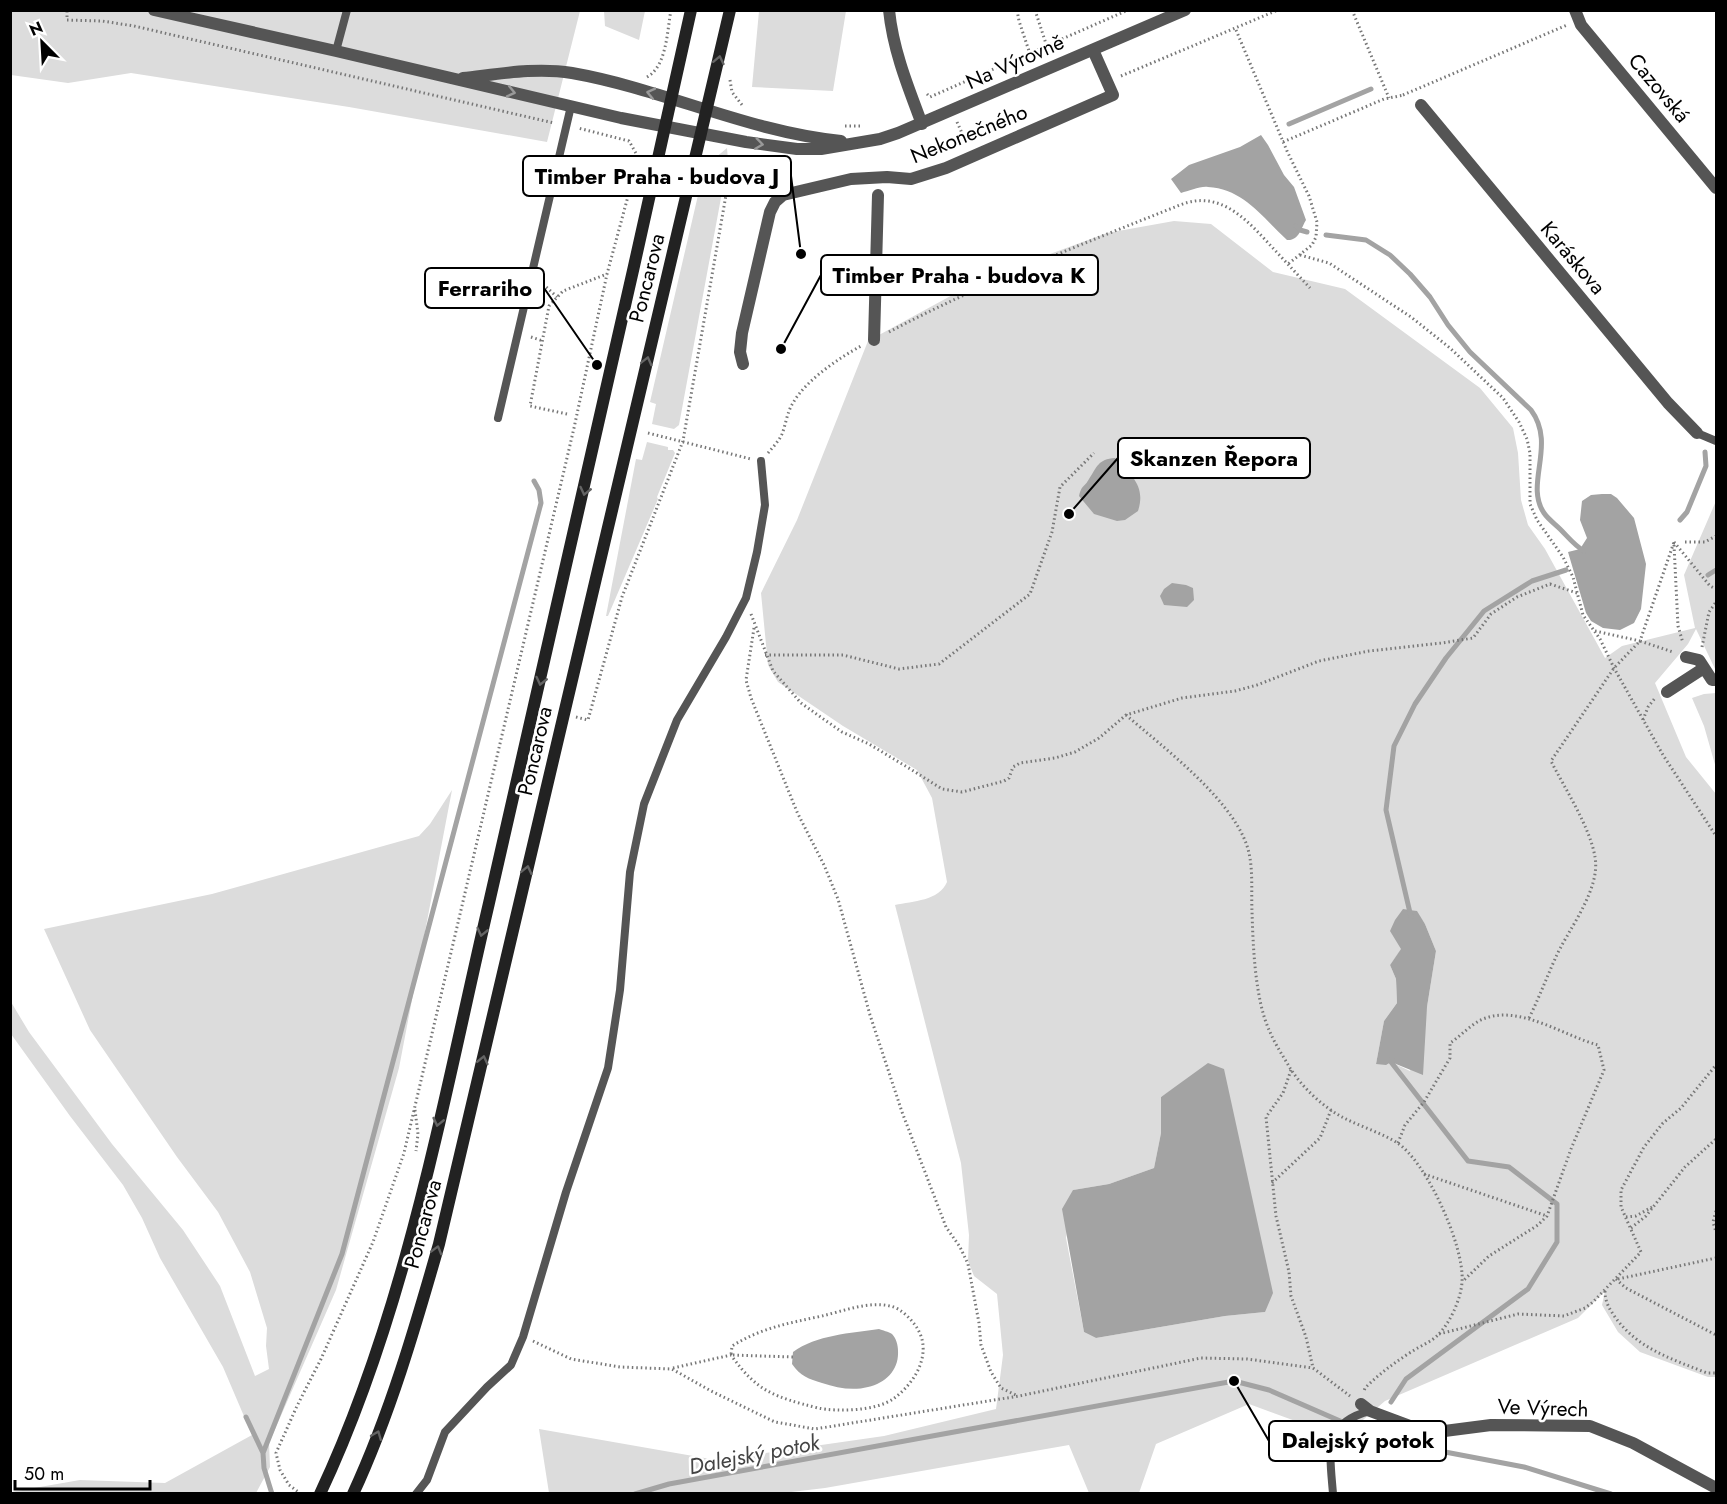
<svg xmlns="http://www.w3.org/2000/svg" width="1727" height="1504" font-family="Jost,sans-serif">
  <rect width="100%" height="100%" fill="#fff"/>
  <path fill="#dcdcdc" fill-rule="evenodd" d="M 11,11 L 580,11 L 547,142 L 349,107 L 131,73 L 68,83 L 11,75 Z
    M 604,11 L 645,11 L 639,40 L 605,26 Z
    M 759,11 L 846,11 L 833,91 L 752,87 Z
    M 727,148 L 728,160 L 679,425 L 674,429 L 652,424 L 656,404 L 650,402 L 702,178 L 709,163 Z
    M 1174,221 L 1211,224 L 1273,272 L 1345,289 L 1480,388 L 1513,428 L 1518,453 L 1521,500 L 1528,525 L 1545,549 L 1605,658 L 1622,646 L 1695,628 L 1684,575 L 1716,501 L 1716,671 L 1696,629 L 1688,644 L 1655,683 L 1686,757 L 1716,794 L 1716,1377 L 1708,1377 L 1640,1352 L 1618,1332 L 1602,1305 L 1605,1291 L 1578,1318 L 1385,1401 L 1342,1438 L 1249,1404 L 1156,1444 L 1139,1493 L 1089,1493 L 1069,1445 L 825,1488 L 783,1493 L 549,1493 L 539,1429 L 716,1460 L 884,1436 L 996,1409 L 1003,1355 L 997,1294 L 974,1276 L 968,1261 L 969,1235 L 961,1163 L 895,905 C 913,901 939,901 947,882 L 932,798 L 917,770 L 843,726 L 778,682 L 768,665 L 761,593 L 797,520 L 868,341 L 956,293 L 1050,254 L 1107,233 ZM 1403,910 L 1416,911 L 1425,924 L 1436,951 L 1427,1007 L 1410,1071 L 1391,1062 L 1376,1064 L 1384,1021 L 1397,1003 L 1396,979 L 1390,965 L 1401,950 ZM 1173,1089 L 1265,1312 L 1225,1316 L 1096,1338 L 1084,1332 L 1066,1238 L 1073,1190 L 1109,1184 L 1154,1168 L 1161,1133 L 1161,1097 Z
    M 647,442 L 668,447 L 668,450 L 673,450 L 675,453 L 657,497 L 658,499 L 608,616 L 606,616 L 636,459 L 642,460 Z
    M 1716,693 L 1716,768 L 1704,726 L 1692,698 L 1704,694 Z
    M 452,790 L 399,1068 L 336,1290 L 269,1443 L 270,1467 L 256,1493 L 11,1493 L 11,1492 L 80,1480 L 165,1483 L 252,1435 L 223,1367 L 160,1258 L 142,1218 L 123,1185 L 70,1116 L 11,1034 L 11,1002 L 29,1032 L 112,1144 L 183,1230 L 220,1286 L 255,1376 L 269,1369 L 266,1346 L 267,1328 L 250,1272 L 218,1212 L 177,1157 L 90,1030 L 44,929 L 212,894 L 419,836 L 430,824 Z"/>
  <path fill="#a3a3a3" d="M 1261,135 L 1268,145 L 1284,175 L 1294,187 L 1306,220 C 1301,228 1299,241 1287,240 C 1263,218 1244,189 1208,187 C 1200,186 1189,191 1181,193 L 1171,179 L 1189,165 L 1240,147 Z
    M 1115,458 C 1132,476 1146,486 1138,511 L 1125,520 L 1117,521 L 1094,514 L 1079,496 C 1082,484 1084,488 1089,479 C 1097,467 1098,459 1115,458 Z
    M 1602,494 L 1611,494 L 1617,498 L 1634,518 L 1646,564 L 1641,609 L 1634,623 L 1620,630 L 1603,628 L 1591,621 L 1586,613 L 1568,552 L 1580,549 L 1587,538 L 1580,520 L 1582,501 L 1591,495 Z
    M 1172,583 L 1186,585 L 1193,588 L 1194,600 L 1187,607 L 1164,605 L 1160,596 L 1164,589 Z
    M 1403,909 L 1417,911 L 1425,924 L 1436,951 L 1427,1007 L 1423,1075 L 1391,1062 L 1386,1065 L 1376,1064 L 1384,1021 L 1397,1003 L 1396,979 L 1390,965 L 1401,949 L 1390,931 L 1395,920 Z
    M 1208,1063 L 1224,1069 L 1273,1293 L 1265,1312 L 1225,1316 L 1096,1338 L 1084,1332 L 1062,1209 L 1073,1190 L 1109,1184 L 1154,1168 L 1161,1133 L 1161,1097 Z
    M 879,1329 C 882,1330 889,1332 892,1334 C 896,1338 898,1345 898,1351 C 899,1370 886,1383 868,1387 C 853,1391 837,1388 822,1383 C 809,1379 800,1376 792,1364 L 793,1352 C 816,1335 851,1333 879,1329 Z"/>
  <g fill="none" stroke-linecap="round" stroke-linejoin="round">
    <path stroke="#a3a3a3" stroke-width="5" d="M 1289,124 L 1371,89
      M 1296,226 L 1300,230 L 1307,232
      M 1326,235 L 1366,240 L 1390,255 L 1410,274 L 1430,297 L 1448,325 L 1470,352 L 1531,410 C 1557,445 1524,484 1544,513 C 1548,519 1555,524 1560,529 C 1568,537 1575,546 1584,551
      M 1680,520 L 1687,512 L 1706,466 L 1705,452
      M 1708,575 L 1716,570
      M 1411,917 L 1386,810 L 1394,746 L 1415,704 L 1446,658 L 1484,611 L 1532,581 L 1566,570
      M 1391,1402 L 1406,1379 L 1528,1289 L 1557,1242 L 1557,1204 L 1509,1167 L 1468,1161 L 1391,1062 L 1392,1057
      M 246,1417 L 263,1453
      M 272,1494 L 264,1468 L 263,1453 L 342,1254 L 541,503 L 539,490 L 534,481
      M 635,1494 L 669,1484 L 1234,1381 L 1269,1390 L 1370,1434 L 1403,1444 L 1524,1467 L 1611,1494"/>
    <path stroke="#777" stroke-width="3" stroke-dasharray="1.5 3" stroke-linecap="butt" d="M 1017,10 L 1019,21 L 1030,54
      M 1035,10 L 1049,53
      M 1352,10 L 1389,98
      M 67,11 L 67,20 L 102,21 L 134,26 L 554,123
      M 1236,30 L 1287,151 L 1309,196 L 1317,222 L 1316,237 L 1312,245 L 1288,264
      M 1121,76 L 1278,10
      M 647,77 C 667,66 667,31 671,10
      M 730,80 L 732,92 L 742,105
      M 927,94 L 930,97 L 1128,10
      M 1403,95 L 1567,25
      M 957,122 L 965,140
      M 845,126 L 860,126
      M 1283,142 L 1384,99 L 1404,95
      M 925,157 L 997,128
      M 787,163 L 789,180
      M 1300,255 L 1329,263 L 1411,317 L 1450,348 L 1503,398 L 1519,422 L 1527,439 L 1530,453 L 1530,504 L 1537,520 L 1563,557 L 1573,577 L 1583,615 L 1600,639 L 1614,668 L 1663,755 L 1716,836
      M 543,284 L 557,297
      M 889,332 C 982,283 1082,244 1180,205 C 1220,189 1247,220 1271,246 C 1284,260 1297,274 1310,288
      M 531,337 L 543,341
      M 567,414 L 530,406 L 549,306 L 563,291 L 607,274
      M 648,433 L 751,459
      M 768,453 C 773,447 779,441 782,434 C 786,424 787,412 793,403 C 806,380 839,358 861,346
      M 1674,542 L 1710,586 L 1716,589
      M 1685,542 L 1705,542 L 1716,536
      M 1674,545 L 1678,626 L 1683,643
      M 751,614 L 773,671 L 801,703 L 822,718 L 842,732 L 869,744 L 912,770 L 942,789 L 962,792 L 1004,781 L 1009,778 L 1013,767 L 1020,763 L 1055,758 L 1075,752 L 1099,738 L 1126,715 L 1182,698 L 1235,691 L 1257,685 L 1319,661 L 1369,651 L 1442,643 L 1473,638 L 1491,614 L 1517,597 L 1550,584 L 1577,593
      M 754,628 L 746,680 L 751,698 L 797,812 L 824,865 L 838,899 L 870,1015 L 902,1112 L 946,1227 L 960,1247 L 968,1264 L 979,1323 L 981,1345 L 991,1372 L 1001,1388 L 1018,1396
      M 1595,631 L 1640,641 L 1674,542
      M 1702,647 L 1709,612 L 1716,602
      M 765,655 L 843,655 L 899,669 L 939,664 L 1030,594 L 1052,532 L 1060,487 L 1094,453
      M 1126,715 C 1164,748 1228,796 1246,843 C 1254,864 1251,889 1252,911 C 1253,946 1255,1001 1270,1032 C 1275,1044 1283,1056 1290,1068 C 1302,1087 1322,1106 1342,1117 C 1359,1126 1379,1132 1396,1142 C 1426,1160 1465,1247 1462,1282 C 1461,1299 1450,1323 1438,1335 C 1431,1342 1420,1346 1411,1352 C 1394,1363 1379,1374 1365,1388 L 1364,1391
      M 576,717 L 588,720 L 622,597 L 683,441 L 733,155
      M 1643,720 L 1648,707 L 1655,698
      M 1529,1018 C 1539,998 1546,979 1555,959 C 1567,931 1601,890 1595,857 C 1590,827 1565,789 1551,761 L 1614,668 L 1640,641 L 1673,652
      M 1291,1070 L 1283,1093 L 1266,1117 L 1276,1216 L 1289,1272 L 1291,1296 L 1306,1337 L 1313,1368
      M 415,1110 L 418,1134 L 416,1151
      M 1398,1143 L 1405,1125 L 1424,1102 L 1450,1058 L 1450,1043 C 1461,1036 1471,1024 1483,1019 C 1519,1004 1564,1036 1598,1045 L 1604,1070 L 1571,1149 L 1547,1216 L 1538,1225 L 1489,1256 L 1463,1281
      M 1424,1174 L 1547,1216
      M 1272,1183 L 1320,1138 L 1331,1110
      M 1716,1211 L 1713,1222 L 1716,1232
      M 1626,1217 L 1636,1216 L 1652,1207
      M 1631,1228 L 1646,1216 L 1685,1167 L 1716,1139
      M 1616,1279 L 1626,1288 L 1716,1335
      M 1618,1279 L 1716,1258
      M 1605,1291 C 1605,1302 1609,1308 1615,1317 C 1638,1349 1672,1359 1707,1373 L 1716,1373
      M 1439,1334 L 1518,1314 L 1564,1316 L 1585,1308 L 1593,1302 L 1641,1252 L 1621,1207 L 1621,1190 L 1644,1147 L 1663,1123 L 1681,1108 L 1716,1065
      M 533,1341 L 571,1359 L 620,1367 L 672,1369 L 711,1391 L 775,1422 L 815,1429 L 1019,1396 L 1201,1358 L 1247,1359 L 1313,1368 L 1350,1396
      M 673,1368 L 731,1355 C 757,1392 775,1397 818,1408 C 837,1412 876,1411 893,1399 C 917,1382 934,1350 915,1325 C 909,1317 900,1308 890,1306 C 869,1301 843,1311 822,1316 C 789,1323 761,1328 732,1346 L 731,1355 L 793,1357
      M 301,1494 L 289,1485 L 280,1470 L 276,1453 L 297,1406 L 321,1359 L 373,1242 L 404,1153 L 574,428 L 607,274 L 637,163 L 637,155 L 629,141 L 578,128"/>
    <path stroke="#555" stroke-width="8" d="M 336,51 L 347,10
      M 498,418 L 571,106
      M 1697,433 L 1716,441
      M 416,1494 L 427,1480 L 445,1432 L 487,1387 L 511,1365 L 523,1337 L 566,1192 L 608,1068 L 620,990 L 630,872 L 644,804 L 677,720 L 726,637 L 746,598 L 757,552 L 765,505 L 761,461
      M 1333,1494 C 1330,1454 1322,1423 1370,1411"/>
    <path stroke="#555" stroke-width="12" d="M 154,10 L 336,51 L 621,118 L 746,142 L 797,149 L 821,149 L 880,139 L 898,133 L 1185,10
      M 889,10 C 893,50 908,87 922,124
      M 1575,10 L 1581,25 L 1716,188
      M 463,78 C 499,74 536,67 572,73 C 663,89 749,132 841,141
      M 1421,105 L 1668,403 L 1697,433
      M 874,340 L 878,195
      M 743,364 L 740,352 L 742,333 L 770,212 L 775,202 L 783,195 L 851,179 L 887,177 L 911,179 L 946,168 L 1113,95 L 1093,50
      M 1686,657 L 1699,660 L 1712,680 L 1716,680
      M 1667,692 L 1704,668
      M 1361,1404 L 1370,1411 L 1429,1433 L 1491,1425 L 1590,1426 L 1633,1443 L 1716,1488"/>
    <path stroke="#222" stroke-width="12" d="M 320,1494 C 407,1309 443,1100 489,903 C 558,606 625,308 691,10
      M 353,1494 C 390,1414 415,1328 439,1244 L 730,10"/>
  </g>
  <defs><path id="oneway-chevron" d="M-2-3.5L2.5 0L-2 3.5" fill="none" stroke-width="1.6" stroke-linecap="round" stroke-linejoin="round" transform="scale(1.5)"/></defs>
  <g stroke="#646464">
    <use href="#oneway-chevron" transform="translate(719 60) rotate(-78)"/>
    <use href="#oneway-chevron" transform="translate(647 361) rotate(-76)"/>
    <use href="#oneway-chevron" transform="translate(585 491) rotate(103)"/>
    <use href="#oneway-chevron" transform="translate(541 681) rotate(103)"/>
    <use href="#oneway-chevron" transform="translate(527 870) rotate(-77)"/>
    <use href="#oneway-chevron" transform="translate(482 932) rotate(103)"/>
    <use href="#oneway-chevron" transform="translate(483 1060) rotate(-77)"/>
    <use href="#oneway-chevron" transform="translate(438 1122) rotate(103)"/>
    <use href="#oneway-chevron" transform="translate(437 1250) rotate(-74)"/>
    <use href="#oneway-chevron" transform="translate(377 1435) rotate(-68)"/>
  </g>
  <g stroke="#999">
    <use href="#oneway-chevron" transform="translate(511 92) rotate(13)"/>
    <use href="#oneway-chevron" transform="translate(651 93) rotate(-167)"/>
    <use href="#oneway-chevron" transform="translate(759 144) rotate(8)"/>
  </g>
  <g text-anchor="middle" stroke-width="5" stroke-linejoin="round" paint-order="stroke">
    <g font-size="21" fill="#000" stroke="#fff">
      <text transform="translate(1015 62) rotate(-24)" y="7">Na Výrovně</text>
      <text transform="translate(1659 88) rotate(50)" y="7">Cazovská</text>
      <text transform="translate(969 134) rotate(-22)" y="7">Nekonečného</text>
      <text transform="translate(1573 258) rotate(50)" y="7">Karáskova</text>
      <text transform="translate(647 278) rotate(-76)" y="7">Poncarova</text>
      <text transform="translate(535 751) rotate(-77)" y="7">Poncarova</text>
      <text transform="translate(423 1224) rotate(-75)" y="7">Poncarova</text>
      <text transform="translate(1543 1408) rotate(2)" y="7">Ve Výrech</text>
    </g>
    <g font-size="22" font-style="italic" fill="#444" stroke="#fff">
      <text transform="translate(754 1454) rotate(-11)" y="8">Dalejský potok</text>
    </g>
  </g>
  <path fill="none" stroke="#000" stroke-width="2" d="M801 254L791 176M781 349L821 275M597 365L544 288M1069 514L1118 458M1234 1381L1269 1441"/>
  <g fill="#000" stroke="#fff" stroke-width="2">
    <circle cx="801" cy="254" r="6"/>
    <circle cx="781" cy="349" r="6"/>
    <circle cx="597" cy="365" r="6"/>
    <circle cx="1069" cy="514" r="6"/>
    <circle cx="1234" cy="1381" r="6"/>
  </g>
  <g fill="#fff" stroke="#000" stroke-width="2">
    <rect x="523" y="156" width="268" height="40" rx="6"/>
    <rect x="821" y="255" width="277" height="40" rx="6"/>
    <rect x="425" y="268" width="119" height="40" rx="6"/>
    <rect x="1118" y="438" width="192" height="40" rx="6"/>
    <rect x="1269" y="1421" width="177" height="40" rx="6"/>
  </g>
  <g font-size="22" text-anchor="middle" font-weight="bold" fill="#000">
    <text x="657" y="184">Timber Praha - budova J</text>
    <text x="959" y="283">Timber Praha - budova K</text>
    <text x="485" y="296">Ferrariho</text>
    <text x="1214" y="466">Skanzen Řepora</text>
    <text x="1358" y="1448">Dalejský potok</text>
  </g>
  <rect width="1727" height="1504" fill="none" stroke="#000000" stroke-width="24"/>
  <g transform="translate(42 42) rotate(336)" stroke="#ffffff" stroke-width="4.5" paint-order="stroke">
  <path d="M0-4.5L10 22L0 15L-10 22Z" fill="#000000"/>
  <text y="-9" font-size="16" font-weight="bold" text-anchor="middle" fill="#000000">N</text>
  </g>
  <path d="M15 1480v9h135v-9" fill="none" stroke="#000000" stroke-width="3"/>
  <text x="24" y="1480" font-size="18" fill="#000000" stroke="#ffffff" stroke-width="4.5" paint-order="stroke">50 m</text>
</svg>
